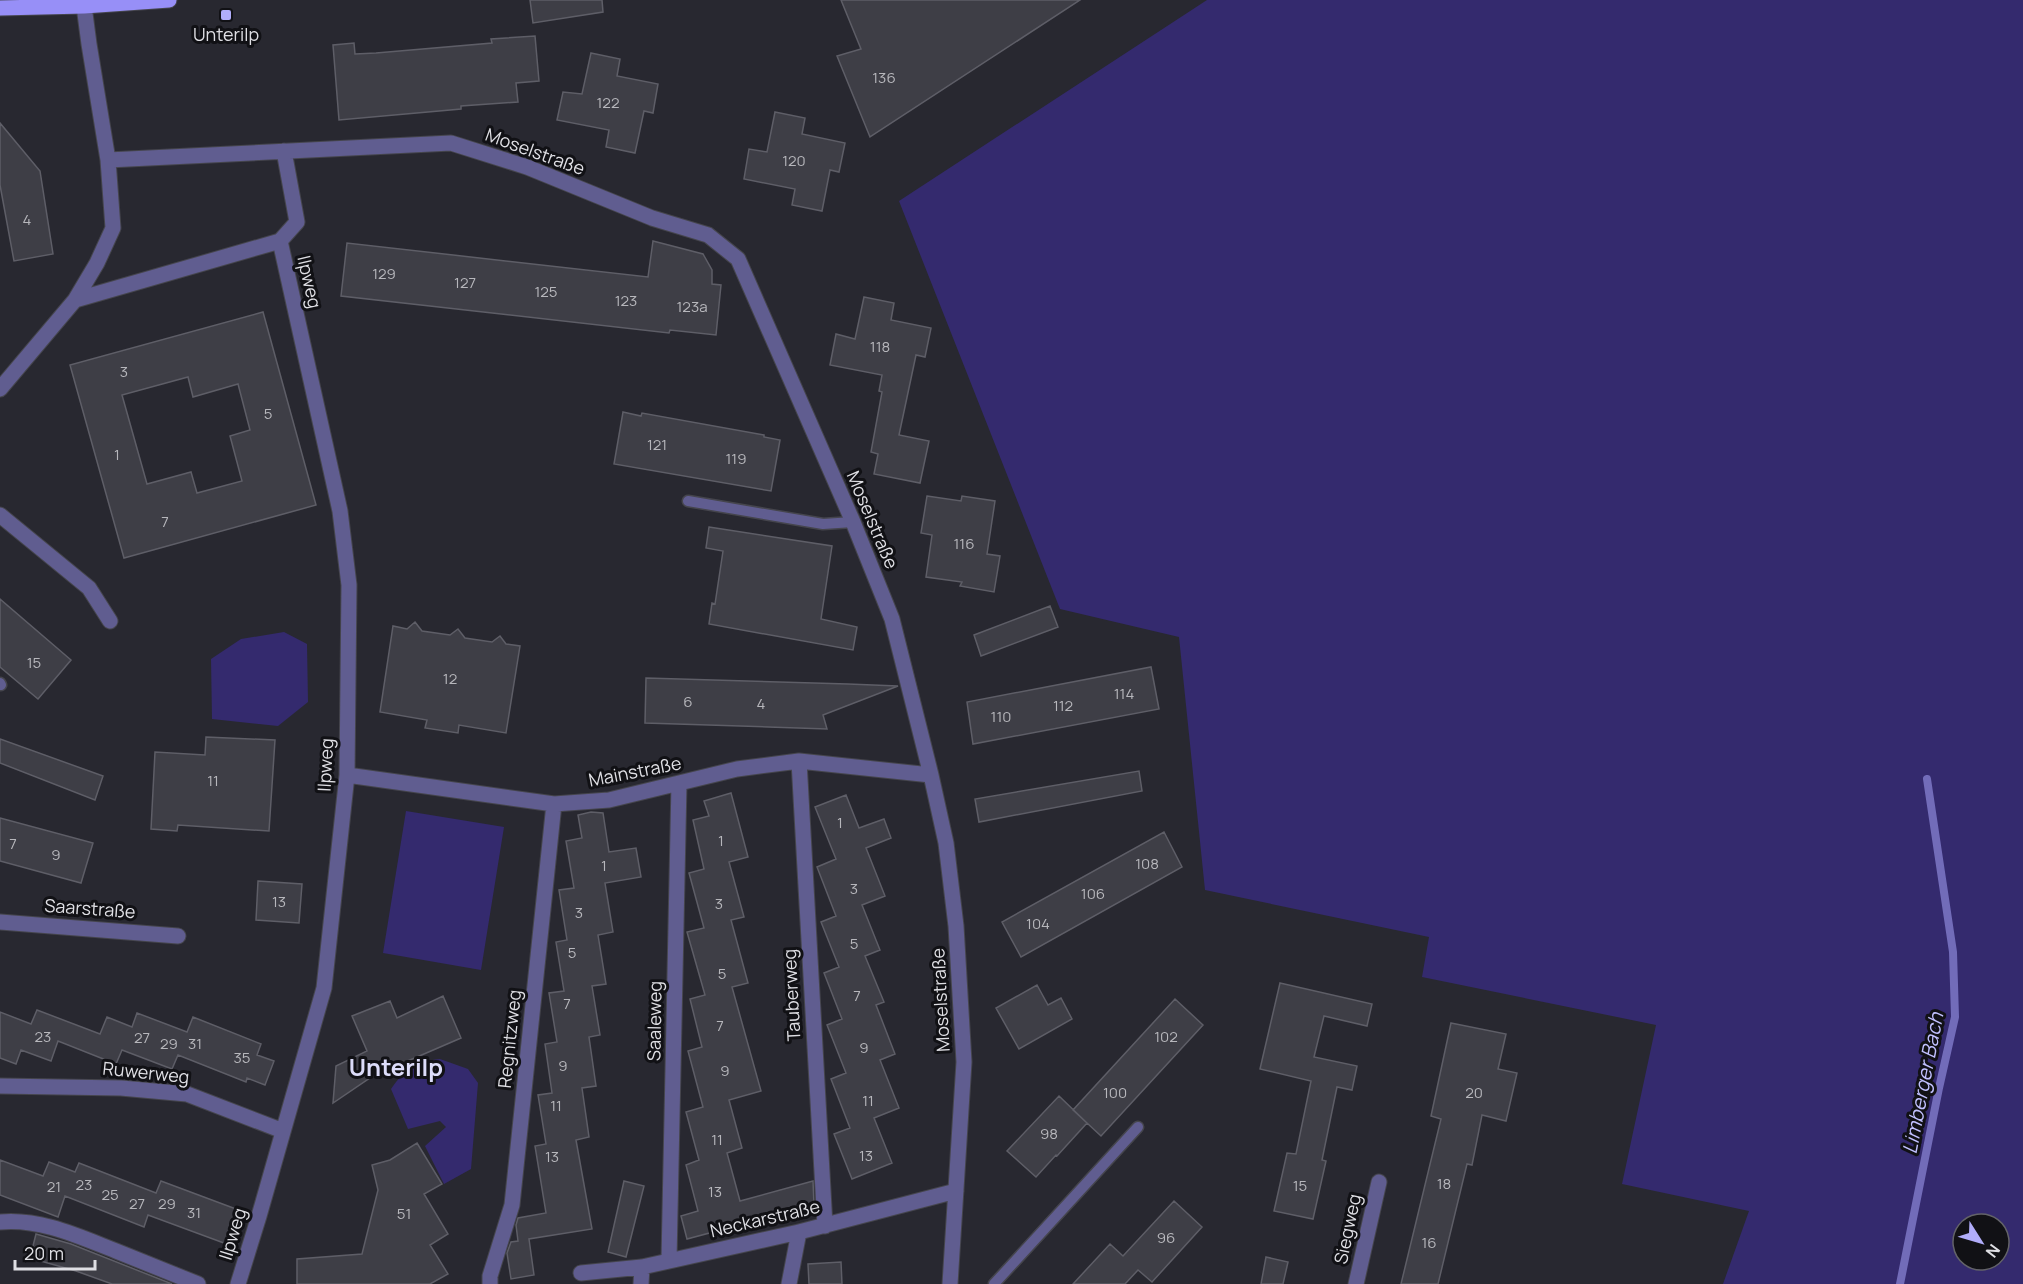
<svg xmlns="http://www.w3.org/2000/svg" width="2023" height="1284" font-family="Manrope,sans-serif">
  <rect width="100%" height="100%" fill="#282830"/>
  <path fill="#342a6e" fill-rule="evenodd" d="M 1207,0 L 2023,0 L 2023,1284 L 1723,1284 L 1749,1211 L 1622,1184 L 1656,1025 L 1422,977 L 1429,937 L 1205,890 L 1179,637 L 1060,609 L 899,201 ZM 1963,1224 L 1999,1224 L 1999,1260 L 1963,1260 Z
    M 284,632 L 307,644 L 308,702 L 278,726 L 212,719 L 211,659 L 241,639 Z
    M 406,811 L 504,827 L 481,970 L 383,953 Z
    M 440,1059 L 468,1069 L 478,1083 L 471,1169 L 444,1184 L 425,1146 L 446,1127 L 440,1121 L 408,1129 L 391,1089 C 406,1068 414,1062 440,1059 Z"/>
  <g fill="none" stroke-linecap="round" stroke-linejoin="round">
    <path stroke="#726cb9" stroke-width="8" d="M 1900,1284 L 1939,1088 L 1955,1017 L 1953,952 L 1927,779"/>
  </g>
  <path fill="#3e3e46" stroke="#5e5e67" stroke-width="1.5" fill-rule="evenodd" d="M 530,0 L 602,0 L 603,12 L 533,23 Z
    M 841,0 L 1080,0 L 870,137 L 837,56 L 861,49 Z
    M 535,36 L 539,81 L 516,83 L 518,102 L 461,106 L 461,109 L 339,120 L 333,45 L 354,43 L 355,54 L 376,53 L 492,43 L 491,39 Z
    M 591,53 L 620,59 L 617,76 L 658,84 L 653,113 L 644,111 L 635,153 L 606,147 L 609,130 L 557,120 L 563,92 L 582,94 Z
    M 775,112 L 805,118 L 802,134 L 845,143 L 839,172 L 830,170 L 822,211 L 792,205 L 795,189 L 744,179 L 749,149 L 767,152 Z
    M 0,123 L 40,171 L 53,254 L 14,261 L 0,185 Z
    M 653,241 L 703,254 L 712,270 L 712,284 L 721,285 L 716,335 L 670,330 L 669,333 L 341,296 L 347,243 L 648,277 Z
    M 864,297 L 894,303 L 891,320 L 931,328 L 925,357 L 916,355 L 899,435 L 929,441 L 920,483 L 874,474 L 878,454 L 871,452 L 882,392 L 879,391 L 882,375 L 830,365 L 836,334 L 855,339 Z
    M 263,312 L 316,505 L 124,558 L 70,365 ZM 188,377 L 193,397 L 238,384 L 250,430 L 230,436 L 242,481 L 197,493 L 191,472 L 147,484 L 122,395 Z
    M 623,412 L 641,416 L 642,413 L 764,435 L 764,437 L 780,440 L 771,491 L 614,464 Z
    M 927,496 L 961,501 L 962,496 L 995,501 L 987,554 L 1000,556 L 994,592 L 960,586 L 962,582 L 926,577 L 932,535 L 921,533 Z
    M 709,527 L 832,546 L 821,619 L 857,627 L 853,650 L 709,624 L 712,603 L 715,604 L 723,551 L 706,548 Z
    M 0,599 L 71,660 L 38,699 L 0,667 Z
    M 1050,606 L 1058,627 L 981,656 L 974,635 Z
    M 415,622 L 422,631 L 450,635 L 458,629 L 465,638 L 492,642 L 500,636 L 506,644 L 520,646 L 506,733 L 459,725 L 458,733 L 425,728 L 427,720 L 380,712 L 393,626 L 407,629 Z
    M 1151,667 L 1159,709 L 973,744 L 967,702 Z
    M 646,678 L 848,684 L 898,686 L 823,715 L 827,729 L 768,727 L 645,723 Z
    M 206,737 L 275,740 L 269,831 L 178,825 L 177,831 L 151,829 L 155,752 L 205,755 Z
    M 0,739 L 103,776 L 95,800 L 0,763 Z
    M 1139,771 L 1142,791 L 979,822 L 975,799 Z
    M 731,793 L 748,857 L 729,862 L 744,917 L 731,920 L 748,983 L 732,987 L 761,1091 L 729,1100 L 742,1148 L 727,1153 L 740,1201 L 813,1181 L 814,1205 L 687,1239 L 681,1216 L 698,1211 L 686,1165 L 699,1160 L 686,1112 L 703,1107 L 688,1051 L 702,1047 L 690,999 L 705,995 L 687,932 L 704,928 L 689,873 L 704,869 L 693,820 L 709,816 L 704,801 Z
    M 846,795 L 859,828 L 884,819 L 891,838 L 866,848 L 885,896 L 862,905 L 880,950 L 865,956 L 884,1002 L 876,1005 L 895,1054 L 880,1060 L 899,1108 L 874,1118 L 892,1163 L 852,1179 L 834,1134 L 850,1128 L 831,1079 L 846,1073 L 827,1025 L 842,1019 L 824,973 L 839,967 L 821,922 L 836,916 L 817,867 L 836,859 L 815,807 Z
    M 591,812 L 603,813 L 609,852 L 636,848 L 641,877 L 605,883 L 613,932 L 598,935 L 606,984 L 592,986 L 600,1035 L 589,1037 L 596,1086 L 582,1088 L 589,1137 L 576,1140 L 592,1229 L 529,1239 L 534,1275 L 511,1279 L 507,1253 L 511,1242 L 518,1241 L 516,1225 L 518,1218 L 546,1213 L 535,1146 L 546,1144 L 538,1095 L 552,1093 L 545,1044 L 557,1042 L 549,993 L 564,991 L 556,942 L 567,940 L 559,890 L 574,888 L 566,841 L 582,838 L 578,815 Z
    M 0,818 L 93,843 L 81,883 L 0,861 Z
    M 1164,832 L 1182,867 L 1021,957 L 1002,922 Z
    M 258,881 L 302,884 L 299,923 L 256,920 Z
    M 1280,983 L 1372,1004 L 1367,1026 L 1324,1016 L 1314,1057 L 1357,1066 L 1352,1090 L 1337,1087 L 1322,1160 L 1326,1161 L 1313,1219 L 1274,1211 L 1287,1153 L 1296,1154 L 1311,1081 L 1260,1069 Z
    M 1037,985 L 1048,1005 L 1061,998 L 1072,1019 L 1019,1049 L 996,1008 Z
    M 443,996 L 461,1038 L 373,1076 L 333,1103 L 336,1066 L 367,1051 L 352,1016 L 390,1001 L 397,1018 Z
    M 1175,999 L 1203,1025 L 1101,1136 L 1073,1110 Z
    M 37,1010 L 100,1034 L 107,1017 L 132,1027 L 137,1013 L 187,1032 L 193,1017 L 261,1044 L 257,1055 L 274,1061 L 265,1085 L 247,1078 L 246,1082 L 178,1055 L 172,1069 L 122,1050 L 116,1064 L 58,1041 L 51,1061 L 21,1050 L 16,1064 L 0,1058 L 0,1012 L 31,1024 Z
    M 1451,1023 L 1506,1034 L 1498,1069 L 1517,1073 L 1506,1121 L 1482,1115 L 1472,1165 L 1467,1164 L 1438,1284 L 1401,1284 L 1441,1119 L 1431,1116 Z
    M 1059,1096 L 1087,1123 L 1057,1156 L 1056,1155 L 1036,1177 L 1007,1151 Z
    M 417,1143 L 442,1184 L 424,1194 L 448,1234 L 430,1245 L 448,1274 L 430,1284 L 297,1284 L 297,1259 L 362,1254 L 378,1190 L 372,1165 L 390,1160 Z
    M 0,1160 L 43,1176 L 49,1162 L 75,1172 L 79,1163 L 156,1193 L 161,1181 L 244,1212 L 232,1246 L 148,1215 L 144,1227 L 65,1196 L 58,1217 L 0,1195 Z
    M 624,1181 L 644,1186 L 626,1257 L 608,1252 Z
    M 1174,1201 L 1202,1227 L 1152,1282 L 1138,1270 L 1125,1284 L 1073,1284 L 1110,1244 L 1123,1256 Z
    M 36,1234 L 71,1244 L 172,1284 L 112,1284 L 76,1271 L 30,1258 Z
    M 1266,1257 L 1288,1262 L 1283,1284 L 1261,1284 Z
    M 841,1262 L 842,1284 L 809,1284 L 808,1264 Z"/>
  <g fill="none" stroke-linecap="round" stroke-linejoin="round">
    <g stroke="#45454d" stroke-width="13">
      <path id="lane" d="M 688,501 L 823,524 L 853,522
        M 0,683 L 1,685
        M 994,1284 L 1138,1127"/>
    </g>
    <g stroke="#45454d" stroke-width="17">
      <path id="street" d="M 108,160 L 451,143 L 527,167 L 652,218 L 708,235 L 738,259 L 853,522 L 892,619 L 931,775 L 946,843 L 956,926 L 964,1062 L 950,1284
        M 75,300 L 280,241 L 297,222 L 284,151
        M 0,389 L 75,300 L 97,263 L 113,228 L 108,160 L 89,44 L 84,6
        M 0,515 L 89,588 L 110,621
        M 799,761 L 825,1226
        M 347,775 L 554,804 L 609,800 L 737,769 L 799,761 L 931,775
        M 0,922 L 178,936
        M 0,1086 L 121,1088 L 187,1094 L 283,1131
        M 0,1222 C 40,1218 80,1237 116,1251 C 144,1262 171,1273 198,1284
        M 669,1260 L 679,783
        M 581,1273 L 642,1267 L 799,1232 L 956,1191
        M 238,1284 L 259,1216 L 324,988 L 347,775 L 349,585 L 340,511 L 280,241
        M 490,1284 L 490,1276 L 512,1205 L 554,804
        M 641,1284 L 642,1267
        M 789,1284 L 799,1232
        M 1356,1284 L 1379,1182"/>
    </g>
    <g stroke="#45454d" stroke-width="17">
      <path id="primary" d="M 0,8 L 84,6 L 169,0"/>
    </g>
    <use href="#lane" stroke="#605d90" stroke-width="10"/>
    <use href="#street" stroke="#605d90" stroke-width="15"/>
    <use href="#primary" stroke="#978ff7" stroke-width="15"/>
  </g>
  <rect fill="#b1adfa" stroke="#111115" stroke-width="2" x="220" y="9" width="12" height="12" rx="3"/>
  <g text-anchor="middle" stroke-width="6" stroke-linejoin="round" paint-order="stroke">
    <g font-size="15" fill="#b7b7bc">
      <text x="884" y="83">136</text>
      <text x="608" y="108">122</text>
      <text x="794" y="166">120</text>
      <text x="27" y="225">4</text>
      <text x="384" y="279">129</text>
      <text x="465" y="288">127</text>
      <text x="546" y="297">125</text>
      <text x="626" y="306">123</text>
      <text x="692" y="312">123a</text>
      <text x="880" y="352">118</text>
      <text x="124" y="377">3</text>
      <text x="268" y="419">5</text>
      <text x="657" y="450">121</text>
      <text x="117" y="460">1</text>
      <text x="736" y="464">119</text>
      <text x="165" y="527">7</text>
      <text x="964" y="549">116</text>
      <text x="34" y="668">15</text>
      <text x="450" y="684">12</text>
      <text x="1124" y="699">114</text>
      <text x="688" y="707">6</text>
      <text x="761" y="709">4</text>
      <text x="1063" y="711">112</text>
      <text x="1001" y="722">110</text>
      <text x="213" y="786">11</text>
      <text x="840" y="828">1</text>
      <text x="721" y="846">1</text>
      <text x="13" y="849">7</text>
      <text x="56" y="860">9</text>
      <text x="1147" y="869">108</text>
      <text x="604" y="871">1</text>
      <text x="854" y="894">3</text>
      <text x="1093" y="899">106</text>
      <text x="279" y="907">13</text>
      <text x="719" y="909">3</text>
      <text x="579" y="918">3</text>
      <text x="1038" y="929">104</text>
      <text x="854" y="949">5</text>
      <text x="572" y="958">5</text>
      <text x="722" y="979">5</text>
      <text x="857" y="1001">7</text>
      <text x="567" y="1009">7</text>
      <text x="720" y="1031">7</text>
      <text x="43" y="1042">23</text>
      <text x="1166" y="1042">102</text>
      <text x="142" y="1043">27</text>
      <text x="169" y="1049">29</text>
      <text x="195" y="1049">31</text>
      <text x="864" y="1053">9</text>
      <text x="242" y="1063">35</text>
      <text x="563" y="1071">9</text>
      <text x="725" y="1076">9</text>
      <text x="1115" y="1098">100</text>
      <text x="1474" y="1098">20</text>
      <text x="868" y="1106">11</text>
      <text x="556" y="1111">11</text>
      <text x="1049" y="1139">98</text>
      <text x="717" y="1145">11</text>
      <text x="866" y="1161">13</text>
      <text x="552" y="1162">13</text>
      <text x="1444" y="1189">18</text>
      <text x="84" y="1190">23</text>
      <text x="1300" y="1191">15</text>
      <text x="54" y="1192">21</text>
      <text x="715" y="1197">13</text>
      <text x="110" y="1200">25</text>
      <text x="137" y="1209">27</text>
      <text x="167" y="1209">29</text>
      <text x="194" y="1218">31</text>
      <text x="404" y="1219">51</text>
      <text x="1166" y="1243">96</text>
      <text x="1429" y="1248">16</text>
    </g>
    <g font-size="18" fill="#dfdfe4" stroke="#111115">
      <text x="226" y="41">Unterilp</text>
    </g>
    <g font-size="18" fill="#dfdfe4" stroke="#111115">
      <text transform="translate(535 152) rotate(20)" y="6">Moselstraße</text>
      <text transform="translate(309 282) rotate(77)" y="6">Ilpweg</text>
      <text transform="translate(872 520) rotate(67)" y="6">Moselstraße</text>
      <text transform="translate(326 765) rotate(-87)" y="6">Ilpweg</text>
      <text transform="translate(635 772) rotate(-11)" y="6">Mainstraße</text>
      <text transform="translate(90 909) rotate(4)" y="6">Saarstraße</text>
      <text transform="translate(792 995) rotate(-93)" y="6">Tauberweg</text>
      <text transform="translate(941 1000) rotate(-93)" y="6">Moselstraße</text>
      <text transform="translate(655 1021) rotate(-89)" y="6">Saaleweg</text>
      <text transform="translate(510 1039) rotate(-84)" y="6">Regnitzweg</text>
      <text transform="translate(146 1073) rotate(6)" y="6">Ruwerweg</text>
      <text transform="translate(765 1219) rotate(-13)" y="6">Neckarstraße</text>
      <text transform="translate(1348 1229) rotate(-78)" y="6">Siegweg</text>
      <text transform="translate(233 1234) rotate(-73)" y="6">Ilpweg</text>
    </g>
    <g font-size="20" font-style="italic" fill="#c1c0ff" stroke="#111115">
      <text transform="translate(1923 1083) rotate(-79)" y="7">Limberger Bach</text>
    </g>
    <g font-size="24" font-weight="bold" fill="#dcdcf9" stroke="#111115">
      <text x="396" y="1076">Unterilp</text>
    </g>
  </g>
  <g transform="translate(1981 1242) rotate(127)"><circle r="28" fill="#111115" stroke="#636368" stroke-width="1.5"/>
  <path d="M0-4.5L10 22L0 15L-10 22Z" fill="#b1adfa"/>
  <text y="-9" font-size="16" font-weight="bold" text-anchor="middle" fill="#dfdfe4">N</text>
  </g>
  <path d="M15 1260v9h80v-9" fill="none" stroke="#dfdfe4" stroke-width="3"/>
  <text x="24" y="1260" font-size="18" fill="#dfdfe4" stroke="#111115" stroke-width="4.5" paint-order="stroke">20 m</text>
</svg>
